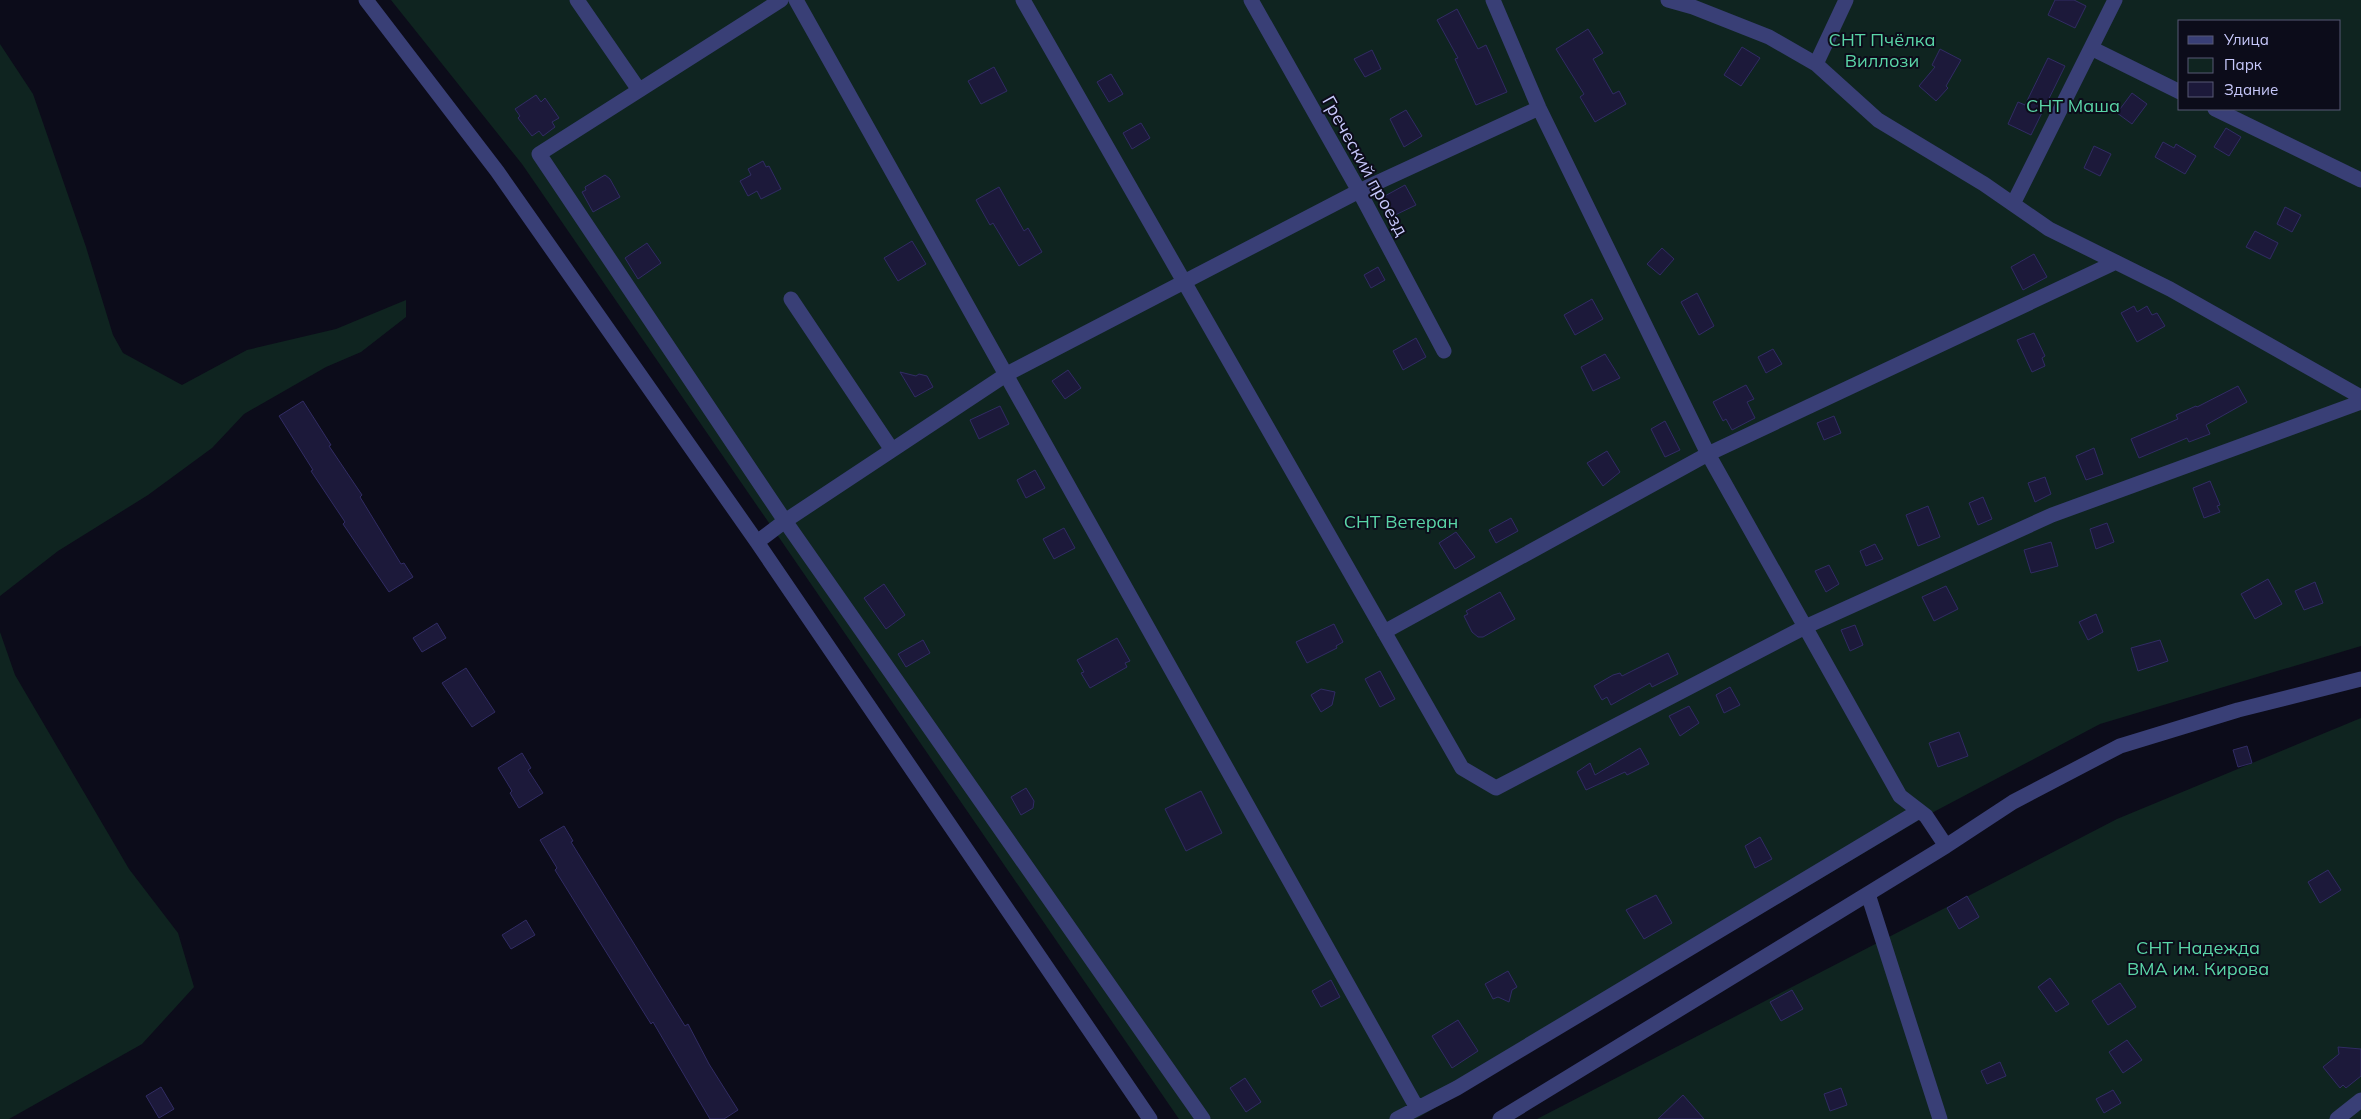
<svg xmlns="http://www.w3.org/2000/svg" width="2361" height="1119" font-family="Mulish,sans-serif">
  <rect width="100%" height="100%" fill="#0c0c1a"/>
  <path fill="#0f2420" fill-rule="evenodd" d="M 391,0 L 2361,0 L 2361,646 L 2100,724 L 1926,816 L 1416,1119 L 1179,1119 L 522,164 ZM 2180,21 L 2340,21 L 2340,109 L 2180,109 Z
    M 0,44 L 33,94 L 86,247 L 113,335 L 123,353 L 182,385 L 247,350 L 336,329 L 406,300 L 406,317 L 361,352 L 326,367 L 244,414 L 212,448 L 148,495 L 58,551 L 0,596 Z
    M 0,632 L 15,675 L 129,869 L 178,933 L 194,987 L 142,1044 L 9,1119 L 0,1119 Z
    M 2361,718 L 2361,1119 L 1537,1119 L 2117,819 Z"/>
  <path fill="#1c193a" stroke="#312c64" d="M 2055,0 L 2074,0 L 2086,6 L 2075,28 L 2048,15 Z
    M 1457,9 L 1478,49 L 1486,45 L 1507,92 L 1476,105 L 1455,59 L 1458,58 L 1437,20 Z
    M 1588,29 L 1603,53 L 1593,59 L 1613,94 L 1619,91 L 1626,104 L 1595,122 L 1580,97 L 1584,94 L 1556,49 Z
    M 1742,47 L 1760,58 L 1741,86 L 1724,75 Z
    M 1940,49 L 1961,60 L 1946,86 L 1948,88 L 1936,101 L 1919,86 L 1935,67 L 1932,65 Z
    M 1372,50 L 1381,69 L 1365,77 L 1354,59 Z
    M 2048,58 L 2065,66 L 2031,135 L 2008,124 L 2018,102 L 2025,105 Z
    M 994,67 L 1007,91 L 981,104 L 968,81 Z
    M 1111,74 L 1123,94 L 1109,102 L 1097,82 Z
    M 2132,93 L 2147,104 L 2132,124 L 2117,113 Z
    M 536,95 L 541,102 L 545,98 L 559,118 L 552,122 L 555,127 L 543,136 L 539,131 L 532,136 L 518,118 L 520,116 L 515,109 Z
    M 1406,110 L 1422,136 L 1404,147 L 1390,119 Z
    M 1141,123 L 1150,138 L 1132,149 L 1123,133 Z
    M 2226,128 L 2241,137 L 2229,156 L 2214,147 Z
    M 2163,142 L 2174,148 L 2176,144 L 2196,156 L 2185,174 L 2155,157 Z
    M 2094,146 L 2111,154 L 2100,176 L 2084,168 Z
    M 763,161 L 766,167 L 769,166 L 781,189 L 761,199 L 757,191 L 748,196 L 740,181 L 751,175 L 748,169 Z
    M 605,175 L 610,179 L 620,197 L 593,212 L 582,192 L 586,190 L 585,187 Z
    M 1405,185 L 1416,205 L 1393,216 L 1383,197 Z
    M 999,187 L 1024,231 L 1028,228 L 1042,252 L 1019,266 L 993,223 L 990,225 L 976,200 Z
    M 2285,207 L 2301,215 L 2292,232 L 2277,224 Z
    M 2255,231 L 2278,243 L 2270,259 L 2246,247 Z
    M 912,241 L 926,264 L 898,281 L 884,258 Z
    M 647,243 L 661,263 L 638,279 L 625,258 Z
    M 1662,248 L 1674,259 L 1660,275 L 1647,264 Z
    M 2034,254 L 2047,277 L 2023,290 L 2011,267 Z
    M 1378,267 L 1385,280 L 1371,288 L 1364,275 Z
    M 1697,293 L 1714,326 L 1699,335 L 1681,302 Z
    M 1592,299 L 1603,319 L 1575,335 L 1564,315 Z
    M 2134,306 L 2137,312 L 2147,306 L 2152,315 L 2157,313 L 2165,326 L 2137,342 L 2121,313 Z
    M 2034,333 L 2045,356 L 2042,358 L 2045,366 L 2032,372 L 2017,340 Z
    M 1416,338 L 1426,357 L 1403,370 L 1393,351 Z
    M 1773,349 L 1782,364 L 1766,373 L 1758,357 Z
    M 1605,354 L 1620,378 L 1593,391 L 1581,367 Z
    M 1068,370 L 1081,388 L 1065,399 L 1052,381 Z
    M 900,372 L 916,376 L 919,374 L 927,376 L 933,387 L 915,397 Z
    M 1746,385 L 1754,399 L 1747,402 L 1755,418 L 1732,430 L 1726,419 L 1723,421 L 1713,402 Z
    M 2238,386 L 2247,402 L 2206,425 L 2210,434 L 2189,442 L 2187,438 L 2139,458 L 2131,439 L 2178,419 L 2176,415 L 2196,406 L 2197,407 Z
    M 303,401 L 331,445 L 329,446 L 362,495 L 360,497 L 401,564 L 404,563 L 413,577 L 389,592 L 343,524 L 345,522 L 311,471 L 313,470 L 279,416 Z
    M 1000,406 L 1009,424 L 979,439 L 970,420 Z
    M 1834,416 L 1841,433 L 1824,440 L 1817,423 Z
    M 1665,421 L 1680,450 L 1665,457 L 1651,429 Z
    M 2094,448 L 2103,474 L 2086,480 L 2076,456 Z
    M 1607,451 L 1620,472 L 1603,486 L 1587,463 Z
    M 1035,470 L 1045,488 L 1026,498 L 1017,480 Z
    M 2045,477 L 2051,494 L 2035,502 L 2028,483 Z
    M 2210,481 L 2220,505 L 2217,506 L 2220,512 L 2204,518 L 2193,488 Z
    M 1983,497 L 1992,519 L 1978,525 L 1969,503 Z
    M 1928,506 L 1940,537 L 1918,546 L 1906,515 Z
    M 1511,518 L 1518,531 L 1496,543 L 1489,530 Z
    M 2107,523 L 2114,542 L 2096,549 L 2090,529 Z
    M 1064,528 L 1075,548 L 1054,559 L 1043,539 Z
    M 1456,532 L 1475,557 L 1455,569 L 1439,543 Z
    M 2051,542 L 2058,566 L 2031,573 L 2024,550 Z
    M 1875,544 L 1883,559 L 1866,566 L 1860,551 Z
    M 1829,565 L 1839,584 L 1826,592 L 1815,571 Z
    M 2268,579 L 2282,604 L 2255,619 L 2241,594 Z
    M 2315,582 L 2323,603 L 2304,610 L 2295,591 Z
    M 884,584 L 905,615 L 886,629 L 864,598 Z
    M 1946,586 L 1958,609 L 1934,621 L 1922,597 Z
    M 1500,592 L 1515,619 L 1483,637 L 1478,637 L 1472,632 L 1464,616 L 1468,614 L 1466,611 Z
    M 2096,614 L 2103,632 L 2088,640 L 2079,622 Z
    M 437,623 L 446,638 L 422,652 L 413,638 Z
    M 1334,624 L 1343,642 L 1336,646 L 1337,648 L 1307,663 L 1296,642 Z
    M 1855,625 L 1863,645 L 1850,651 L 1841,630 Z
    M 1117,638 L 1130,661 L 1125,663 L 1127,667 L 1090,688 L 1081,673 L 1084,672 L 1077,660 Z
    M 923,640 L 930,653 L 906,667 L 898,654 Z
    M 2160,640 L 2168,661 L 2138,671 L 2131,648 Z
    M 1668,653 L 1678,674 L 1652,687 L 1650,683 L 1611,705 L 1607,697 L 1602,700 L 1594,686 L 1613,675 L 1620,673 L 1622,676 Z
    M 466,668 L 495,712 L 472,727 L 442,683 Z
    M 1380,671 L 1395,699 L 1380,707 L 1365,679 Z
    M 1730,687 L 1740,705 L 1724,713 L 1716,695 Z
    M 1321,689 L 1335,692 L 1332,705 L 1321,712 L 1311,695 Z
    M 1689,706 L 1699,723 L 1680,736 L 1669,716 Z
    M 1959,732 L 1968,756 L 1938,767 L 1929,743 Z
    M 2247,746 L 2252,763 L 2238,767 L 2233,750 Z
    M 1640,748 L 1649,764 L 1627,775 L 1625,772 L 1586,790 L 1577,772 L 1590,763 L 1595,775 Z
    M 522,753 L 531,768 L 528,770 L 543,793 L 519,808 L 510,793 L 512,791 L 498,768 Z
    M 1026,788 L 1034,801 L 1033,808 L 1021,815 L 1011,797 Z
    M 1201,791 L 1222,833 L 1186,851 L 1165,809 Z
    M 564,826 L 573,841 L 571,842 L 685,1026 L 688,1024 L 709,1064 L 738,1110 L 724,1119 L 710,1119 L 653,1022 L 651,1024 L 555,870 L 557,868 L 540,840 Z
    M 1760,837 L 1772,859 L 1755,868 L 1745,846 Z
    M 2328,870 L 2341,890 L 2320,903 L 2308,882 Z
    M 1656,895 L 1672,923 L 1644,939 L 1626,910 Z
    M 1967,896 L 1979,917 L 1959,929 L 1947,908 Z
    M 526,920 L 535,935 L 511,949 L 502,935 Z
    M 1508,971 L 1517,987 L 1512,990 L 1509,1002 L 1498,997 L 1493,999 L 1485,984 Z
    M 2050,978 L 2069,1004 L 2056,1012 L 2038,987 Z
    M 1331,980 L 1340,997 L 1321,1007 L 1312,991 Z
    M 2120,983 L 2136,1007 L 2108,1025 L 2092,1001 Z
    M 1792,990 L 1803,1009 L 1781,1021 L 1770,1002 Z
    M 1458,1020 L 1478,1051 L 1452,1068 L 1432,1036 Z
    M 2127,1040 L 2142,1060 L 2123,1073 L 2109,1052 Z
    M 2338,1047 L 2361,1049 L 2361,1076 L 2346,1088 L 2343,1085 L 2340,1088 L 2323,1067 L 2339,1054 Z
    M 2000,1062 L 2006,1076 L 1987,1084 L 1981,1071 Z
    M 1245,1078 L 1261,1102 L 1246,1112 L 1230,1088 Z
    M 161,1087 L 174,1109 L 159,1118 L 146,1096 Z
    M 1841,1088 L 1847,1105 L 1830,1111 L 1824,1094 Z
    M 2113,1090 L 2121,1103 L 2104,1113 L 2096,1099 Z
    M 1683,1095 L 1704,1119 L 1658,1119 Z"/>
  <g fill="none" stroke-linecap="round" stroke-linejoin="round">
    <path stroke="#393f76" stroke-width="15" d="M 366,0 L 497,171 L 757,542 L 1150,1119
      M 577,0 L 639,90
      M 781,0 L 539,154 L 785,521 L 1203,1119
      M 796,0 L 1417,1108
      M 1023,0 L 1462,768 L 1496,788 L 1805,627 L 2052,515 L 2361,402
      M 1251,0 L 1359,191 L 1444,351
      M 1493,0 L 1539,108 L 1708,454 L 1900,796 L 1926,816 L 1946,846
      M 1668,0 L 1693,7 L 1769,37 L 1816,64 L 1878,120 L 1984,184 L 2049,229 L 2170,289 L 2361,397
      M 2091,48 L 2180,92
      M 1816,64 L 1846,0
      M 2215,109 L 2361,180
      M 2013,204 L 2115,0
      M 791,299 L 892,450
      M 757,542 L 785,521 L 1007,374 L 1359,191 L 1539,108
      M 1384,632 L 1708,454 L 2116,262
      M 1868,894 L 1940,1119
      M 1397,1119 L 1457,1088 L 1919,811
      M 1500,1119 L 1946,846 L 2013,802 L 2120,746 L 2238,710 L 2361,679
      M 2337,1119 L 2361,1100"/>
  </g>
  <g text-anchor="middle" stroke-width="4" stroke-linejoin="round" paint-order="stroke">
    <g font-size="18" fill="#5ad5a7" stroke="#0c0c1a">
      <text x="1882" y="46">СНТ Пчёлка<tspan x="1882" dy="21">Виллози</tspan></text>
      <text x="2073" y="112">СНТ Маша</text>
      <text x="1401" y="528">СНТ Ветеран</text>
      <text x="2198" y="954">СНТ Надежда<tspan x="2198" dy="21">ВМА им. Кирова</tspan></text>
    </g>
    <g font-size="18" fill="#c8c9fc" stroke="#0c0c1a">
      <text transform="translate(1365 166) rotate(61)" y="6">Греческий проезд</text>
    </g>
  </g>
  <rect x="2178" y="20" width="162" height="90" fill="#0c0c1a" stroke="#575874"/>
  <rect x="2188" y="36" width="25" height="8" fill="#393f76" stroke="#575874"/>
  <text x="2224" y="45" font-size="15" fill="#c8c9fc">Улица</text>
  <rect x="2188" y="58" width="25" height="15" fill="#0f2420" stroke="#575874"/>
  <text x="2224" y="70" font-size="15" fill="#c8c9fc">Парк</text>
  <rect x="2188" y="82" width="25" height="15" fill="#1c193a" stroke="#575874"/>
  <text x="2224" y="95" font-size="15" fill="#c8c9fc">Здание</text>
</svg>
